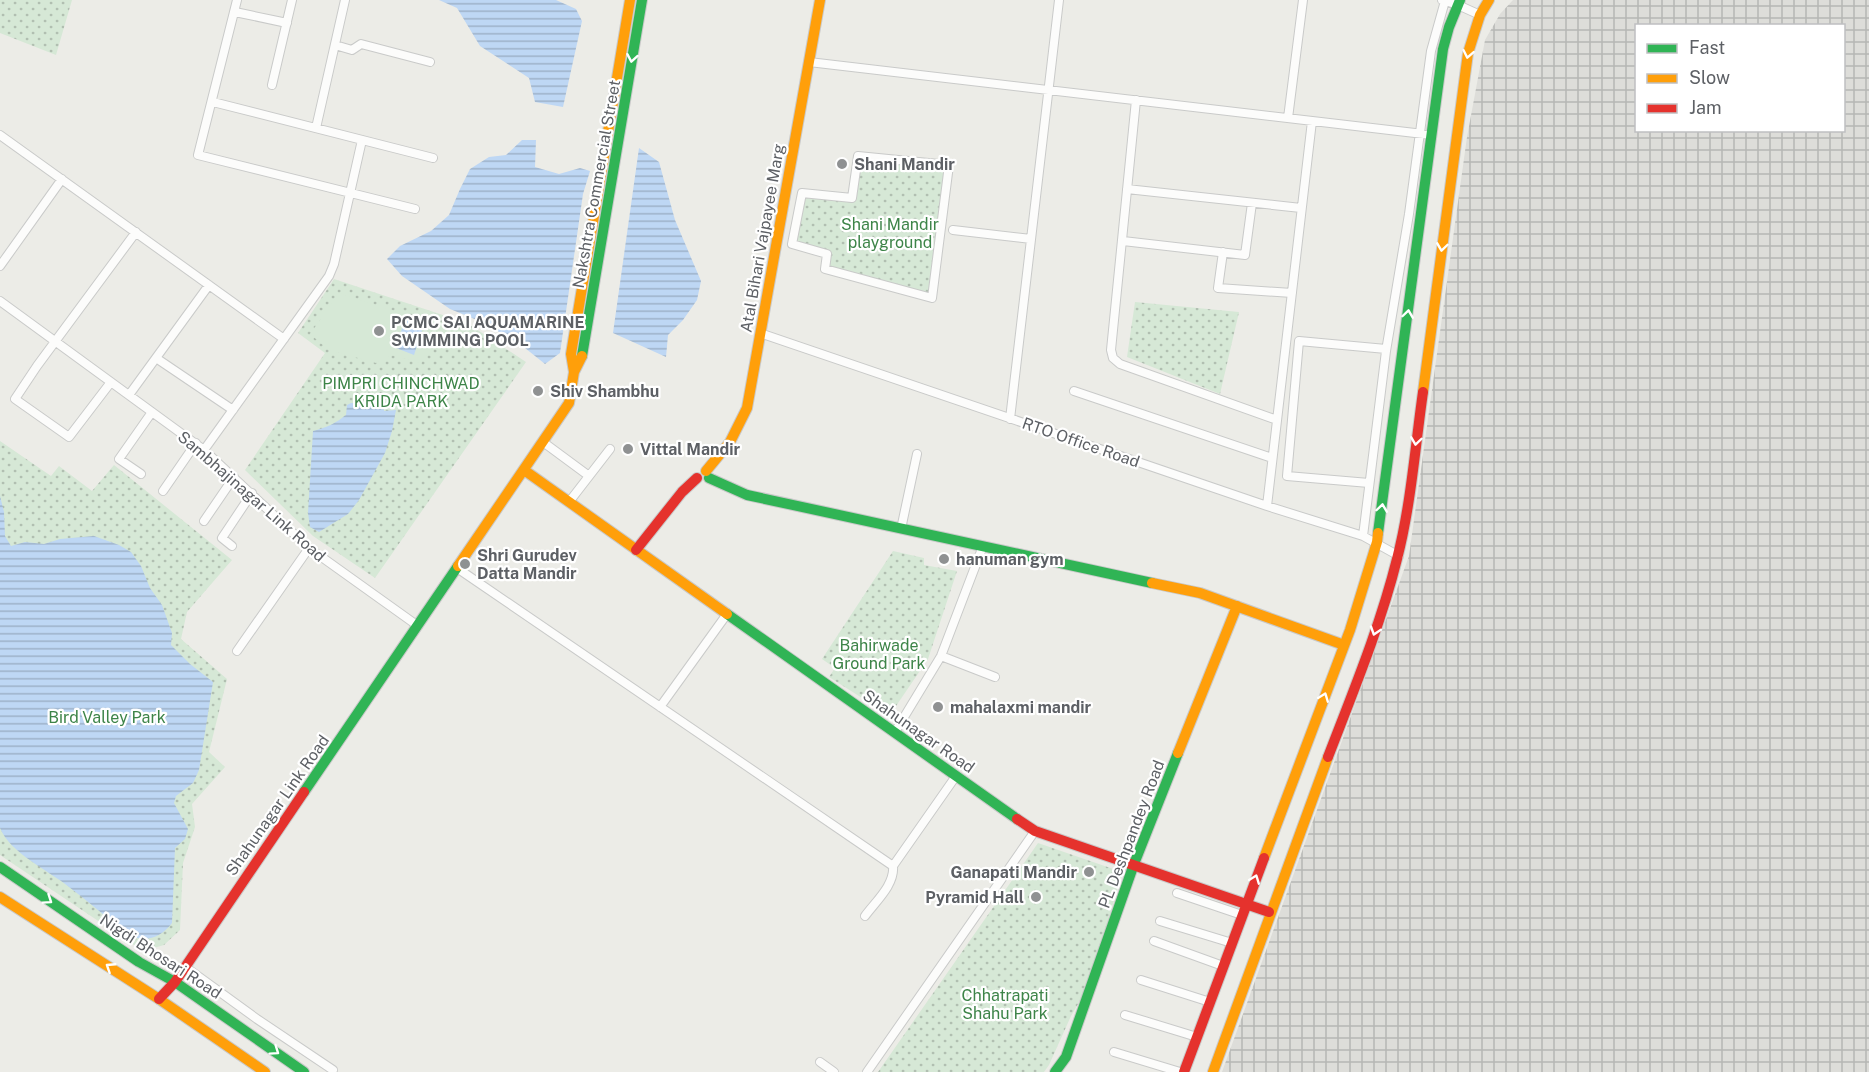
<svg xmlns="http://www.w3.org/2000/svg" width="1869" height="1072" font-family="'Public Sans',sans-serif">
  <defs>
    <pattern id="industrial-grid" width="8" height="8" patternUnits="userSpaceOnUse" patternTransform="scale(1.5)"><rect width="8" height="8" fill="#ddddd9"/><path d="M0 4h8M4 0v8" fill="none" stroke="#b6b7b4"/></pattern>
    <pattern id="grass-dots" width="8" height="8" patternUnits="userSpaceOnUse" patternTransform="scale(1.5)"><rect width="8" height="8" fill="#d6e8d6"/><path d="M2 2h.1M6 6h.1" fill="none" stroke="#b1bfb1" stroke-width="1.8" stroke-linecap="round"/></pattern>
    <pattern id="water-rules" width="6" height="5" patternUnits="userSpaceOnUse" patternTransform="scale(1.5)"><rect width="6" height="5" fill="#bed7f4"/><path d="M0 2.5h6" fill="none" stroke="#9eb2c9"/></pattern>
  </defs>
  <rect width="100%" height="100%" fill="#ecece7"/>
  <path fill="url(#industrial-grid)" fill-rule="evenodd" d="M 1513,0 L 1869,0 L 1869,1072 L 1222,1072 L 1409,556 L 1467,137 L 1485,40 L 1500,14 ZM 1636,26 L 1844,26 L 1844,130 L 1636,130 Z"/>
  <path fill="url(#grass-dots)" d="M 0,0 L 72,0 L 56,55 L 0,33 Z
    M 858,156 L 949,165 L 932,298 L 825,269 L 826,254 L 795,249 L 806,195 L 851,202 Z
    M 334,279 L 467,323 L 526,362 L 375,578 L 313,536 L 245,470 L 325,353 L 298,333 Z
    M 1135,302 L 1239,312 L 1220,394 L 1127,357 Z
    M 0,441 L 51,476 L 59,466 L 92,491 L 114,465 L 232,560 L 187,612 L 181,639 L 227,679 L 209,752 L 225,767 L 192,804 L 195,827 L 183,863 L 180,930 L 164,945 L 143,951 L 0,855 Z
    M 893,551 L 924,558 L 924,565 L 957,571 L 928,659 L 896,706 L 890,710 L 881,710 L 829,677 L 835,668 L 822,659 Z
    M 1038,843 L 1122,872 L 1091,982 L 1071,1016 L 1049,1065 L 1044,1072 L 878,1072 Z"/>
  <path fill="#d6e8d6" d="M 339,293 L 447,328 L 421,363 L 391,355 L 376,363 L 329,350 L 310,334 Z"/>
  <path fill="url(#water-rules)" d="M 439,0 L 556,0 L 576,9 L 582,21 L 563,107 L 535,102 L 529,78 L 480,46 L 457,8 Z
    M 522,140 L 536,140 L 535,167 L 559,174 L 580,168 L 590,171 L 583,194 L 560,353 L 545,364 L 520,344 L 482,322 L 450,309 L 402,276 L 387,259 L 400,246 L 431,231 L 449,215 L 460,189 L 470,169 L 489,157 L 506,155 Z
    M 639,148 L 659,162 L 675,220 L 701,281 L 697,300 L 683,320 L 668,335 L 666,357 L 613,333 Z
    M 405,319 L 424,324 L 414,355 L 396,348 Z
    M 351,403 L 384,406 L 384,411 L 396,410 L 392,431 L 385,453 L 359,500 L 348,514 L 319,532 L 310,527 L 308,513 L 313,431 C 326,428 336,423 346,415 L 347,405 Z
    M 0,496 L 4,512 L 5,536 L 11,546 L 25,542 L 44,544 L 60,539 L 94,536 L 119,545 L 131,552 L 141,566 L 150,588 L 162,605 L 172,633 L 171,645 L 190,664 L 213,682 L 199,770 L 193,783 L 176,796 L 174,803 L 188,829 L 185,839 L 175,848 L 172,923 C 160,939 144,943 126,934 C 108,918 89,902 69,887 C 48,870 10,853 0,828 Z"/>
  <g fill="none" stroke-linecap="round" stroke-linejoin="round">
    <g stroke="#c9cac9" stroke-width="10">
      <path id="street" d="M 237,0 L 198,155 L 415,209
        M 1442,0 L 1458,5 L 1480,15
        M 235,12 L 287,23
        M 335,45 L 352,50 L 361,44 L 430,62
        M 809,62 L 1432,135
        M 272,85 L 292,0
        M 1136,100 L 1111,350 L 1113,358 L 1120,364 L 1277,420
        M 213,102 L 433,158
        M 1288,118 L 1303,0
        M 316,128 L 345,0
        M 0,135 L 284,339
        M 858,156 L 949,165 L 932,298 L 825,269 L 827,254 L 792,244 L 802,193 L 852,198 Z
        M 1127,189 L 1301,208
        M 953,230 L 1031,239
        M 1123,241 L 1245,255 L 1252,203
        M 1223,252 L 1218,288 L 1292,293
        M 0,266 L 62,179
        M 0,301 L 204,450 L 309,548 L 418,626
        M 760,333 L 1267,506 L 1363,536 L 1399,556
        M 156,358 L 233,410
        M 111,382 L 69,437 L 15,399 L 37,366 L 136,232
        M 1074,391 L 1272,458
        M 129,395 L 209,285
        M 1010,419 L 1059,0
        M 543,442 L 589,476
        M 204,450 L 329,276 L 334,264 L 362,140
        M 141,474 L 119,459 L 152,412
        M 1369,483 L 1287,476 L 1299,341 L 1386,349
        M 163,491 L 196,443
        M 569,502 L 610,449
        M 1267,506 L 1312,121
        M 204,521 L 234,477
        M 901,529 L 917,454
        M 1363,536 L 1386,351 L 1409,214 L 1431,51 L 1445,1
        M 232,546 L 222,538 L 252,493
        M 457,568 L 893,866
        M 237,651 L 309,548
        M 941,656 L 995,677
        M 660,707 L 727,614
        M 895,732 L 941,656 L 983,546
        M 1177,893 L 1242,915
        M 865,916 C 875,902 895,885 893,866 L 956,776
        M 1160,921 L 1232,943
        M 1154,941 L 1223,966
        M 184,966 L 257,1019 L 333,1070
        M 1141,980 L 1210,1002
        M 1125,1015 L 1197,1037
        M 1114,1052 L 1180,1072
        M 820,1062 L 834,1072
        M 867,1072 L 1035,831"/>
    </g>
    <g stroke="#c9c9c9" stroke-width="12">
      <path id="fast" d="M 582,356 L 642,0
        M 709,478 L 747,495 L 1152,583
        M 1378,533 L 1443,49 L 1449,27 L 1460,0
        M 727,614 L 1017,819
        M 304,792 L 458,566
        M 0,867 L 139,962 L 175,982 L 304,1072
        M 1055,1072 L 1066,1057 L 1134,864 L 1178,753"/>
    </g>
    <g stroke="#c9c9c9" stroke-width="12">
      <path id="slow" d="M 574,372 L 571,354 L 630,0
        M 1423,392 L 1468,53 L 1480,15 L 1489,0
        M 524,470 L 727,614
        M 706,471 L 730,442 L 747,408 L 820,0
        M 458,566 L 569,403 L 574,372 L 582,356
        M 1152,583 L 1200,593 L 1344,645
        M 1178,753 L 1237,606
        M 1264,858 L 1350,630 L 1377,542 L 1378,533
        M 0,897 L 159,999 L 265,1072
        M 1213,1072 L 1328,757"/>
    </g>
    <g stroke="#c9c9c9" stroke-width="12">
      <path id="jam" d="M 636,550 L 682,492 L 697,478
        M 1328,757 C 1353,692 1380,627 1397,559 C 1411,505 1415,448 1423,392
        M 1017,819 L 1035,831 L 1269,912
        M 159,999 L 175,982 L 304,792
        M 1184,1072 L 1264,858"/>
    </g>
    <use href="#street" stroke="#fcfcfb" stroke-width="8"/>
    <use href="#fast" stroke="#30b455" stroke-width="10"/>
    <use href="#slow" stroke="#ff9f0a" stroke-width="10"/>
    <use href="#jam" stroke="#e5322d" stroke-width="10"/>
  </g>
  <defs><path id="oneway-chevron" d="M-2-3.5L2.5 0L-2 3.5" fill="none" stroke-width="1.6" stroke-linecap="round" stroke-linejoin="round" transform="scale(1.5)"/></defs>
  <g stroke="#fff">
    <use href="#oneway-chevron" transform="translate(1468 54) rotate(101)"/>
    <use href="#oneway-chevron" transform="translate(632 58) rotate(100)"/>
    <use href="#oneway-chevron" transform="translate(1442 247) rotate(98)"/>
    <use href="#oneway-chevron" transform="translate(1408 314) rotate(-82)"/>
    <use href="#oneway-chevron" transform="translate(1416 441) rotate(98)"/>
    <use href="#oneway-chevron" transform="translate(1382 508) rotate(-82)"/>
    <use href="#oneway-chevron" transform="translate(1375 631) rotate(108)"/>
    <use href="#oneway-chevron" transform="translate(1324 697) rotate(-69)"/>
    <use href="#oneway-chevron" transform="translate(1255 879) rotate(-69)"/>
    <use href="#oneway-chevron" transform="translate(48 900) rotate(34)"/>
    <use href="#oneway-chevron" transform="translate(110 967) rotate(-147)"/>
    <use href="#oneway-chevron" transform="translate(275 1051) rotate(35)"/>
  </g>
  <g fill="#8f9192" stroke="#fff" stroke-width="2">
    <circle cx="842" cy="164" r="6"/>
    <circle cx="379" cy="331" r="6"/>
    <circle cx="538" cy="391" r="6"/>
    <circle cx="628" cy="449" r="6"/>
    <circle cx="944" cy="559" r="6"/>
    <circle cx="465" cy="564" r="6"/>
    <circle cx="938" cy="707" r="6"/>
    <circle cx="1089" cy="872" r="6"/>
    <circle cx="1036" cy="897" r="6"/>
  </g>
  <g text-anchor="middle" stroke-width="4.5" stroke-linejoin="round" paint-order="stroke">
    <g font-size="16" font-weight="bold" fill="#5d6065" stroke="#fff" text-anchor="start">
      <text x="854" y="170">Shani Mandir</text>
      <text x="391" y="328">PCMC SAI AQUAMARINE<tspan x="391" dy="18">SWIMMING POOL</tspan></text>
      <text x="550" y="397">Shiv Shambhu</text>
      <text x="640" y="455">Vittal Mandir</text>
      <text x="477" y="561">Shri Gurudev<tspan x="477" dy="18">Datta Mandir</tspan></text>
      <text x="956" y="565">hanuman gym</text>
      <text x="950" y="713">mahalaxmi mandir</text>
      <text x="1077" y="878" text-anchor="end">Ganapati Mandir</text>
      <text x="1024" y="903" text-anchor="end">Pyramid Hall</text>
    </g>
    <g font-size="16" fill="#5d6065" stroke="#fff">
      <text transform="translate(596 184) rotate(-80)" y="6">Nakshtra Commercial Street</text>
      <text transform="translate(762 238) rotate(-80)" y="6">Atal Bihari Vajpayee Marg</text>
      <text transform="translate(1081 442) rotate(19)" y="6">RTO Office Road</text>
      <text transform="translate(252 496) rotate(41)" y="6">Sambhajinagar Link Road</text>
      <text transform="translate(919 731) rotate(35)" y="6">Shahunagar Road</text>
      <text transform="translate(277 805) rotate(-55)" y="6">Shahunagar Link Road</text>
      <text transform="translate(1131 834) rotate(-69)" y="6">PL Deshpandey Road</text>
      <text transform="translate(161 956) rotate(33)" y="6">Nigdi Bhosari Road</text>
    </g>
    <g font-size="16" fill="#3d8448" stroke="#fff">
      <text x="890" y="230">Shani Mandir<tspan x="890" dy="18">playground</tspan></text>
      <text x="401" y="389">PIMPRI CHINCHWAD<tspan x="401" dy="18">KRIDA PARK</tspan></text>
      <text x="879" y="651">Bahirwade<tspan x="879" dy="18">Ground Park</tspan></text>
      <text x="107" y="723">Bird Valley Park</text>
      <text x="1005" y="1001">Chhatrapati<tspan x="1005" dy="18">Shahu Park</tspan></text>
    </g>
  </g>
  <rect x="1635" y="24" width="210" height="108" fill="#ffffff" stroke="#bebfc1" stroke-width="1.5"/>
  <rect x="1647" y="44" width="30" height="9" fill="#30b455" stroke="#bebfc1" stroke-width="1.5"/>
  <text x="1689" y="54" font-size="18" fill="#5d6065">Fast</text>
  <rect x="1647" y="74" width="30" height="9" fill="#ff9f0a" stroke="#bebfc1" stroke-width="1.5"/>
  <text x="1689" y="84" font-size="18" fill="#5d6065">Slow</text>
  <rect x="1647" y="104" width="30" height="9" fill="#e5322d" stroke="#bebfc1" stroke-width="1.5"/>
  <text x="1689" y="114" font-size="18" fill="#5d6065">Jam</text>
</svg>
